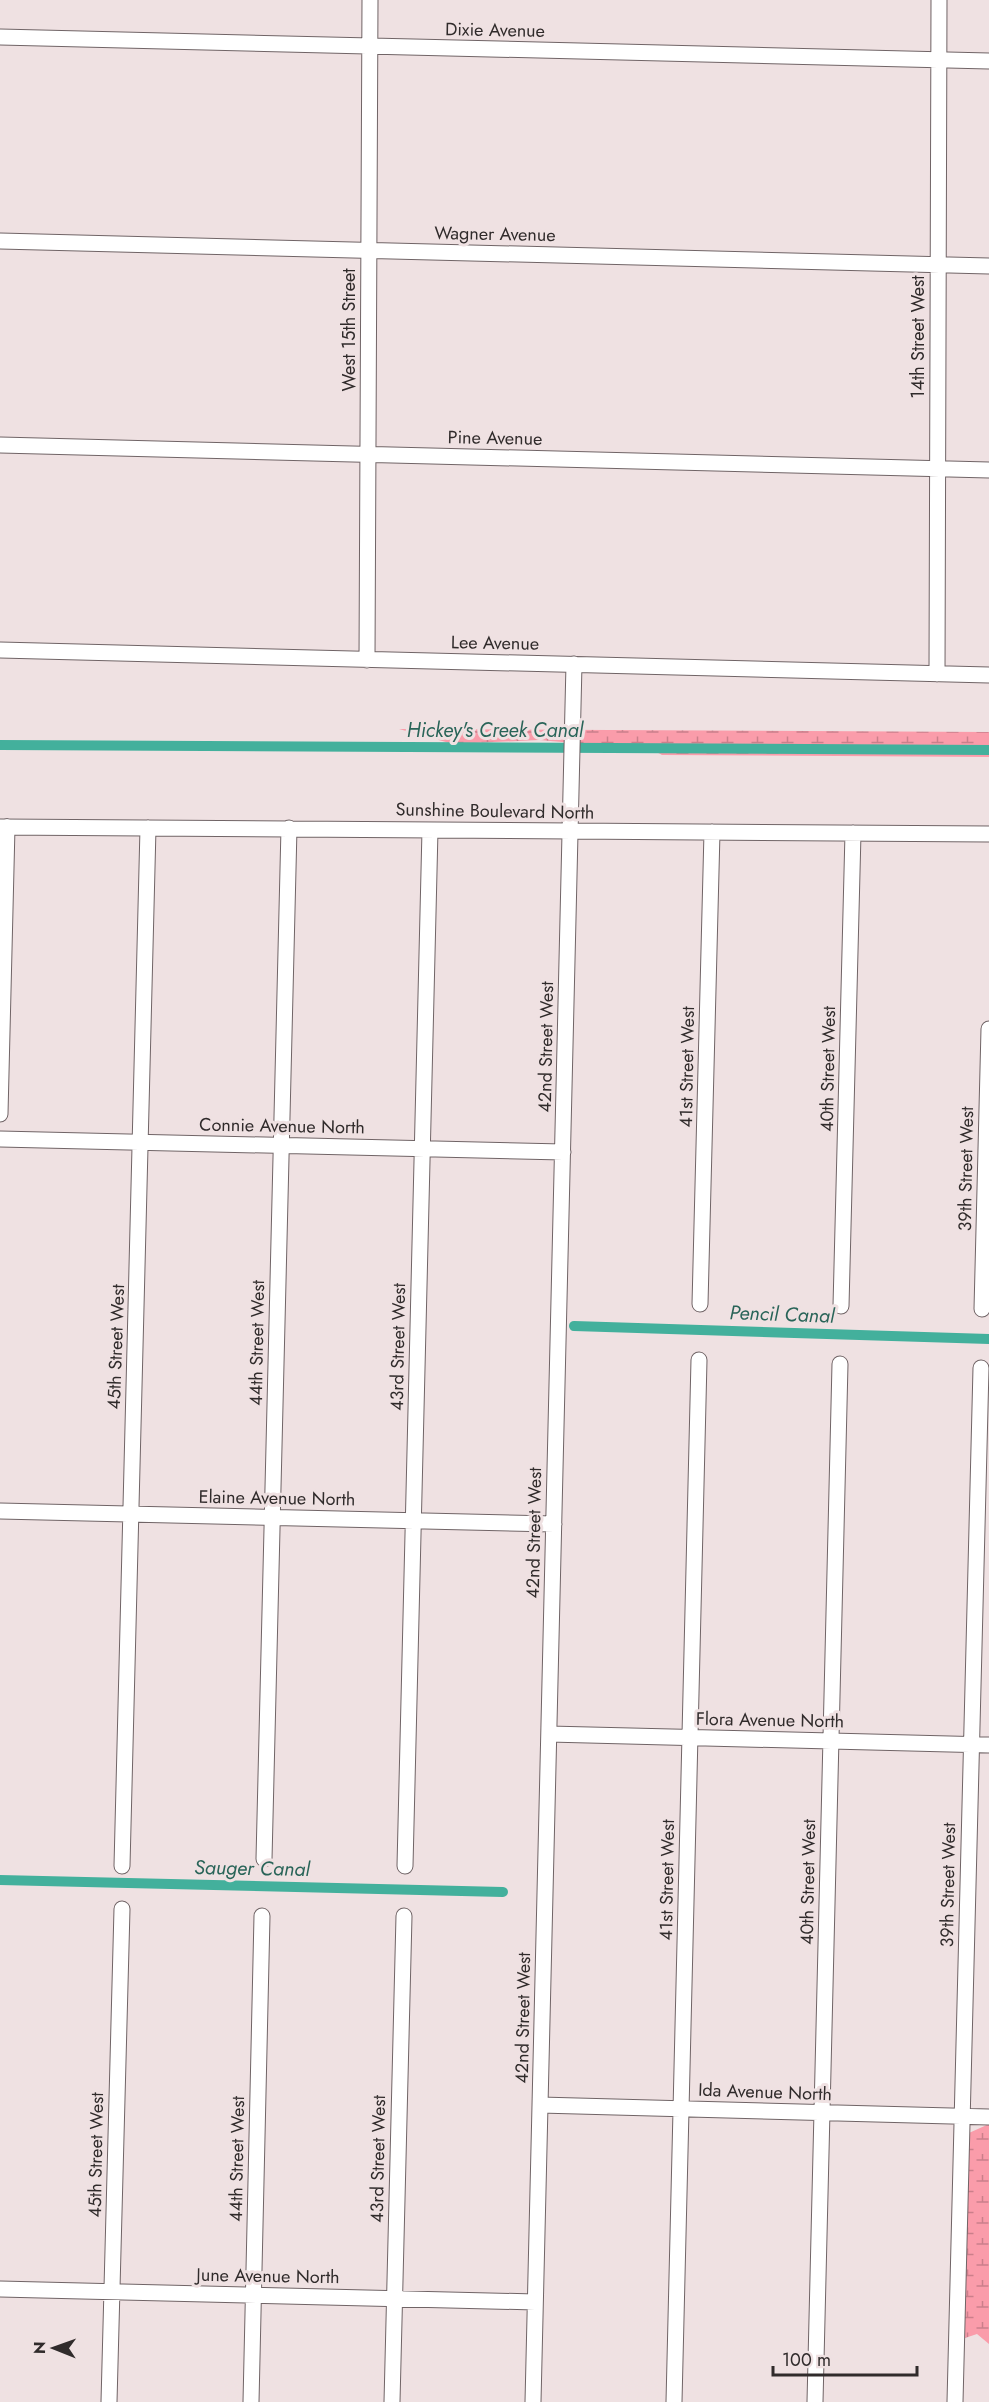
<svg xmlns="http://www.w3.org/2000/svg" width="989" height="2402" font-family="Jost,sans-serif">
  <defs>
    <pattern id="wetland-marsh" width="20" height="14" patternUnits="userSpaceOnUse" patternTransform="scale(1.5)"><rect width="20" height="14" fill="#fa9caa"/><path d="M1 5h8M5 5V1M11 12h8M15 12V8" fill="none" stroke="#cb7f8b"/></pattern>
  </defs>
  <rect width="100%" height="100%" fill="#efe1e2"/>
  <path fill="url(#wetland-marsh)" d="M 399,729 L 989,732 L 989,757 L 662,755 L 653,750 L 539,740 L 453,744 Z
    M 989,2124 L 989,2344 L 977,2334 L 959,2340 L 960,2137 Z"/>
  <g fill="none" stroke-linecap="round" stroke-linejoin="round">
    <path stroke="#43b09c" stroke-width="10" d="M 0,745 L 989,750
      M 574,1326 L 989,1339
      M 0,1880 L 503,1892"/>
    <g stroke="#706466" stroke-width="17">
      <path id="minor" d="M 0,37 L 989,61
        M 0,241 L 989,266
        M 0,445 L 989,470
        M 0,650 L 989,675
        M 367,660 L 370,0
        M 937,674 L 939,0
        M 0,827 L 989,834
        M 0,1114 L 7,827
        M 0,1139 L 563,1152
        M 700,1304 L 712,832
        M 841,1306 L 853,833
        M 982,1309 L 989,1029
        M 0,1511 L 554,1524
        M 549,1734 L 989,1745
        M 264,1859 L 289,828
        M 122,1866 L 148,828
        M 405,1866 L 430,830
        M 540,2105 L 989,2117
        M 0,2289 L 535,2302
        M 109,2402 L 122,1909
        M 251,2402 L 262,1916
        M 392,2402 L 404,1916
        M 533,2402 L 574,664
        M 674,2402 L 699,1360
        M 815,2402 L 840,1364
        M 955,2402 L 981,1368"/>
    </g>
    <use href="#minor" stroke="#fff" stroke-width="15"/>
  </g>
  <g text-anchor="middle" stroke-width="6" stroke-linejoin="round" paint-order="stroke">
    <g font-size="18" fill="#302b2b" stroke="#efe1e2">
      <text transform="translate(495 30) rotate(1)" y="6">Dixie Avenue</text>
      <text transform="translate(495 234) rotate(1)" y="6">Wagner Avenue</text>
      <text transform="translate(349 330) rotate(-90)" y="6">West 15th Street</text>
      <text transform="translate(918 337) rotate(-90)" y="6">14th Street West</text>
      <text transform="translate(495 438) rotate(1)" y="6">Pine Avenue</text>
      <text transform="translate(495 643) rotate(1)" y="6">Lee Avenue</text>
      <text transform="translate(495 811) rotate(1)" y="6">Sunshine Boulevard North</text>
      <text transform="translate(546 1047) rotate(-89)" y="6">42nd Street West</text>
      <text transform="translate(687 1067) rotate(-89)" y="6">41st Street West</text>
      <text transform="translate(828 1069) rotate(-89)" y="6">40th Street West</text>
      <text transform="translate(282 1126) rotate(1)" y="6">Connie Avenue North</text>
      <text transform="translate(966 1169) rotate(-89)" y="6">39th Street West</text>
      <text transform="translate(257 1343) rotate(-89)" y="6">44th Street West</text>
      <text transform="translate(116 1347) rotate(-88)" y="6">45th Street West</text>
      <text transform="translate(398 1347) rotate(-89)" y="6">43rd Street West</text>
      <text transform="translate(277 1498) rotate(1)" y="6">Elaine Avenue North</text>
      <text transform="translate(534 1533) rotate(-89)" y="6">42nd Street West</text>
      <text transform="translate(770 1720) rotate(1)" y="6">Flora Avenue North</text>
      <text transform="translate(667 1880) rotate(-89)" y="6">41st Street West</text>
      <text transform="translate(808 1882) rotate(-89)" y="6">40th Street West</text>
      <text transform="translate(948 1885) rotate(-89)" y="6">39th Street West</text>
      <text transform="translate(523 2018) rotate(-89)" y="6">42nd Street West</text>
      <text transform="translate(765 2092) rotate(2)" y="6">Ida Avenue North</text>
      <text transform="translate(96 2155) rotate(-89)" y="6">45th Street West</text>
      <text transform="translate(237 2159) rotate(-89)" y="6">44th Street West</text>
      <text transform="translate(378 2159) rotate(-89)" y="6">43rd Street West</text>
      <text transform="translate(268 2276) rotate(1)" y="6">June Avenue North</text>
    </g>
    <g font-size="20" font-style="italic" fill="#296458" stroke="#efe1e2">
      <text x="495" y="737">Hickey's Creek Canal</text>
      <text transform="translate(782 1314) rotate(2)" y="7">Pencil Canal</text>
      <text transform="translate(252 1868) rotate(1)" y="7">Sauger Canal</text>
    </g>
  </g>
  <g transform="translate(54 2348) rotate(271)" stroke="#efe1e2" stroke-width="4.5" paint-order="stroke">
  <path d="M0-4.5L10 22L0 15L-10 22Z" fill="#302b2b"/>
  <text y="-9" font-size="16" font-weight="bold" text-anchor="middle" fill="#302b2b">N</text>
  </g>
  <path d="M773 2366v9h144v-9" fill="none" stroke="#302b2b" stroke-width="3"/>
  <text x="782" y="2366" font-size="18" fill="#302b2b" stroke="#efe1e2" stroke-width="4.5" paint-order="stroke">100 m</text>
</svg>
